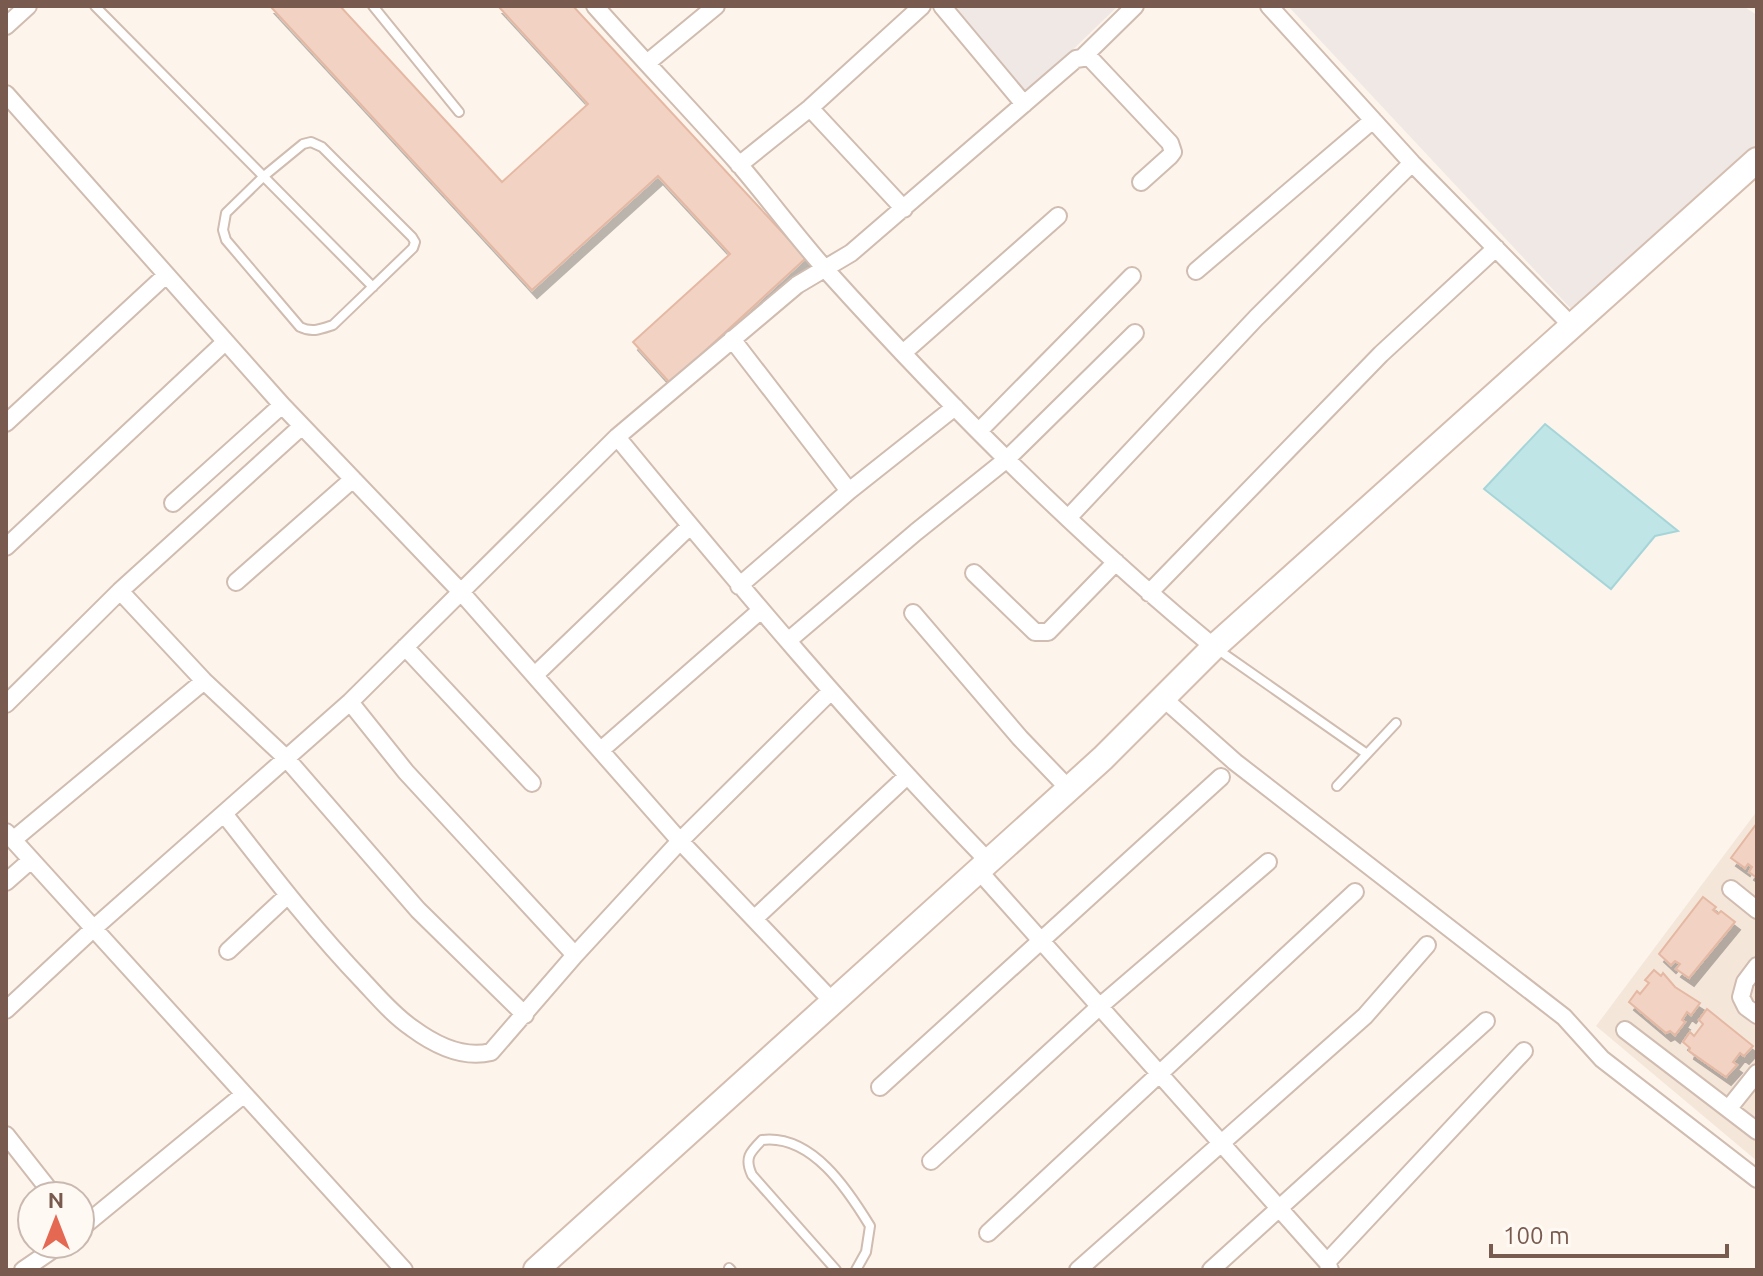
<svg xmlns="http://www.w3.org/2000/svg" width="1763" height="1276" font-family="Ubuntu,sans-serif">
  <defs>
    <filter id="shadow"><feDropShadow dx="5" dy="8" stdDeviation="0" flood-color="#0004"/></filter>
  </defs>
  <rect width="100%" height="100%" fill="#fdf5ec"/>
  <path fill="#f5e6da" d="M 1757,811 L 1757,1161 L 1596,1026 Z"/>
  <path fill="#efe8e4" d="M 952,6 L 1118,6 L 1026,95 Z
    M 1288,6 L 1743,6 L 1757,15 L 1757,152 L 1575,313 Z"/>
  <path fill="#bfe5e7" stroke="#a6d5d9" stroke-width="2" d="M 1545,424 L 1678,531 L 1655,536 L 1611,589 L 1484,489 Z"/>
  <path fill="#f2d2c3" stroke="#e5b8a4" stroke-width="2" filter="url(#shadow)" d="M 270,6 L 340,6 L 502,182 L 588,104 L 498,6 L 573,6 L 806,258 L 670,383 L 633,342 L 730,254 L 658,176 L 532,290 Z
    M 1757,823 L 1757,878 L 1749,872 L 1752,867 L 1748,864 L 1745,868 L 1731,858 Z
    M 1703,897 L 1716,907 L 1713,910 L 1718,914 L 1721,911 L 1735,922 L 1689,978 L 1676,969 L 1680,964 L 1675,961 L 1671,965 L 1659,954 Z
    M 1654,970 L 1661,976 L 1663,973 L 1675,987 L 1700,1003 L 1691,1015 L 1687,1012 L 1682,1020 L 1685,1022 L 1675,1035 L 1670,1031 L 1666,1033 L 1629,1002 L 1637,991 L 1640,994 L 1649,983 L 1645,980 Z
    M 1707,1009 L 1753,1046 L 1744,1056 L 1740,1053 L 1733,1062 L 1737,1065 L 1726,1077 L 1689,1051 L 1690,1048 L 1683,1042 L 1690,1032 L 1694,1036 L 1703,1024 L 1699,1020 Z"/>
  <g fill="none" stroke-linecap="round" stroke-linejoin="round">
    <g stroke="#d0bcb0" stroke-width="12">
      <path id="lane" d="M 95,6 L 373,287
        M 373,6 L 459,112
        M 311,142 L 322,147 L 412,237 L 415,242 L 413,248 L 333,325 C 321,329 312,333 300,327 L 226,240 L 223,230 L 226,213 L 264,176 L 303,144 Z
        M 1217,649 L 1367,754
        M 1337,786 L 1396,723
        M 729,1268 L 731,1270
        M 836,1270 L 752,1175 C 744,1158 750,1152 762,1140 C 812,1134 848,1190 870,1226 L 866,1252 L 856,1270"/>
    </g>
    <g stroke="#d0bcb0" stroke-width="20">
      <path id="street" d="M 595,6 C 642,59 691,110 738,163 C 768,198 796,236 827,271 C 947,404 1075,533 1214,647
        M 942,6 L 1024,104
        M 1269,6 L 1412,163 L 1573,327
        M 6,26 L 28,6
        M 1084,56 L 1135,6
        M 647,63 L 716,6
        M 6,94 L 282,405 L 461,592 L 680,841 L 833,1002
        M 810,108 L 904,209
        M 739,165 L 810,108 L 922,6
        M 1196,271 L 1373,120
        M 732,339 L 849,491
        M 903,353 L 1058,216
        M 6,423 L 166,275
        M 980,430 L 1132,276
        M 617,437 C 737,583 858,727 989,862
        M 173,503 L 282,405
        M 1069,517 L 1256,318 L 1412,163
        M 6,547 L 225,342
        M 974,573 L 1035,632 L 1048,632 L 1116,562
        M 236,582 L 353,479
        M 739,586 L 849,491 L 955,407
        M 120,591 L 204,681 L 286,758 L 418,910 L 525,1015
        M 1149,593 L 1381,354 L 1496,248
        M 913,613 L 1020,738 L 1069,789
        M 789,640 L 916,532 L 1007,459 L 1135,333
        M 405,647 L 532,783
        M 535,675 L 690,526
        M 1163,698 L 1235,762 L 1564,1017 L 1602,1059 L 1757,1179
        M 350,702 L 406,772 L 575,955
        M 6,704 L 120,591 L 302,426
        M 601,750 L 761,610
        M 225,815 C 269,871 313,929 363,981 C 378,997 393,1015 412,1028 C 435,1045 463,1059 491,1052 L 575,955 L 680,841 L 831,691
        M 6,832 L 404,1270
        M 13,840 L 204,681
        M 979,871 L 1327,1262 L 1330,1270
        M 6,882 L 31,860
        M 1731,889 L 1757,910
        M 755,918 L 906,777
        M 228,951 L 288,895
        M 1757,966 L 1745,982 L 1741,997 L 1746,1007 L 1757,1015
        M 6,1010 L 93,929 L 350,702 L 617,437 L 797,285 L 851,253 L 1076,59 L 1089,57 L 1170,143 L 1173,152 L 1170,156 L 1141,182
        M 1625,1030 L 1757,1131
        M 880,1087 L 1221,777
        M 1729,1108 L 1757,1073
        M 6,1135 L 54,1196
        M 931,1161 L 1099,1007 L 1268,862
        M 80,1229 L 243,1095
        M 988,1233 L 1355,892
        M 1327,1262 L 1524,1051
        M 23,1270 L 61,1244
        M 1078,1270 L 1365,1016 L 1427,945
        M 1211,1270 L 1486,1021"/>
    </g>
    <g stroke="#d5beb0" stroke-width="28">
      <path id="secondary" d="M 536,1270 L 1103,758 L 1214,647 L 1757,160"/>
    </g>
    <use href="#lane" stroke="#fff" stroke-width="8"/>
    <use href="#street" stroke="#fff" stroke-width="16"/>
    <use href="#secondary" stroke="#fff" stroke-width="24"/>
  </g>
  <rect width="1763" height="1276" fill="none" stroke="#795a4e" stroke-width="16"/>
  <g transform="translate(56 1220)"><circle r="38" fill="#fff9f3" stroke="#c9b9b1" stroke-width="2"/>
  <path d="M0-6L14 30L0 20L-14 30Z" fill="#e56853"/>
  <text y="-12" font-size="22" font-weight="bold" text-anchor="middle" fill="#795a4e">N</text>
  </g>
  <path d="M1491 1244v12h236v-12" fill="none" stroke="#795a4e" stroke-width="4"/>
  <text x="1503" y="1244" font-size="24" fill="#795a4e" stroke="#fff9f3" stroke-width="6" paint-order="stroke">100 m</text>
</svg>
